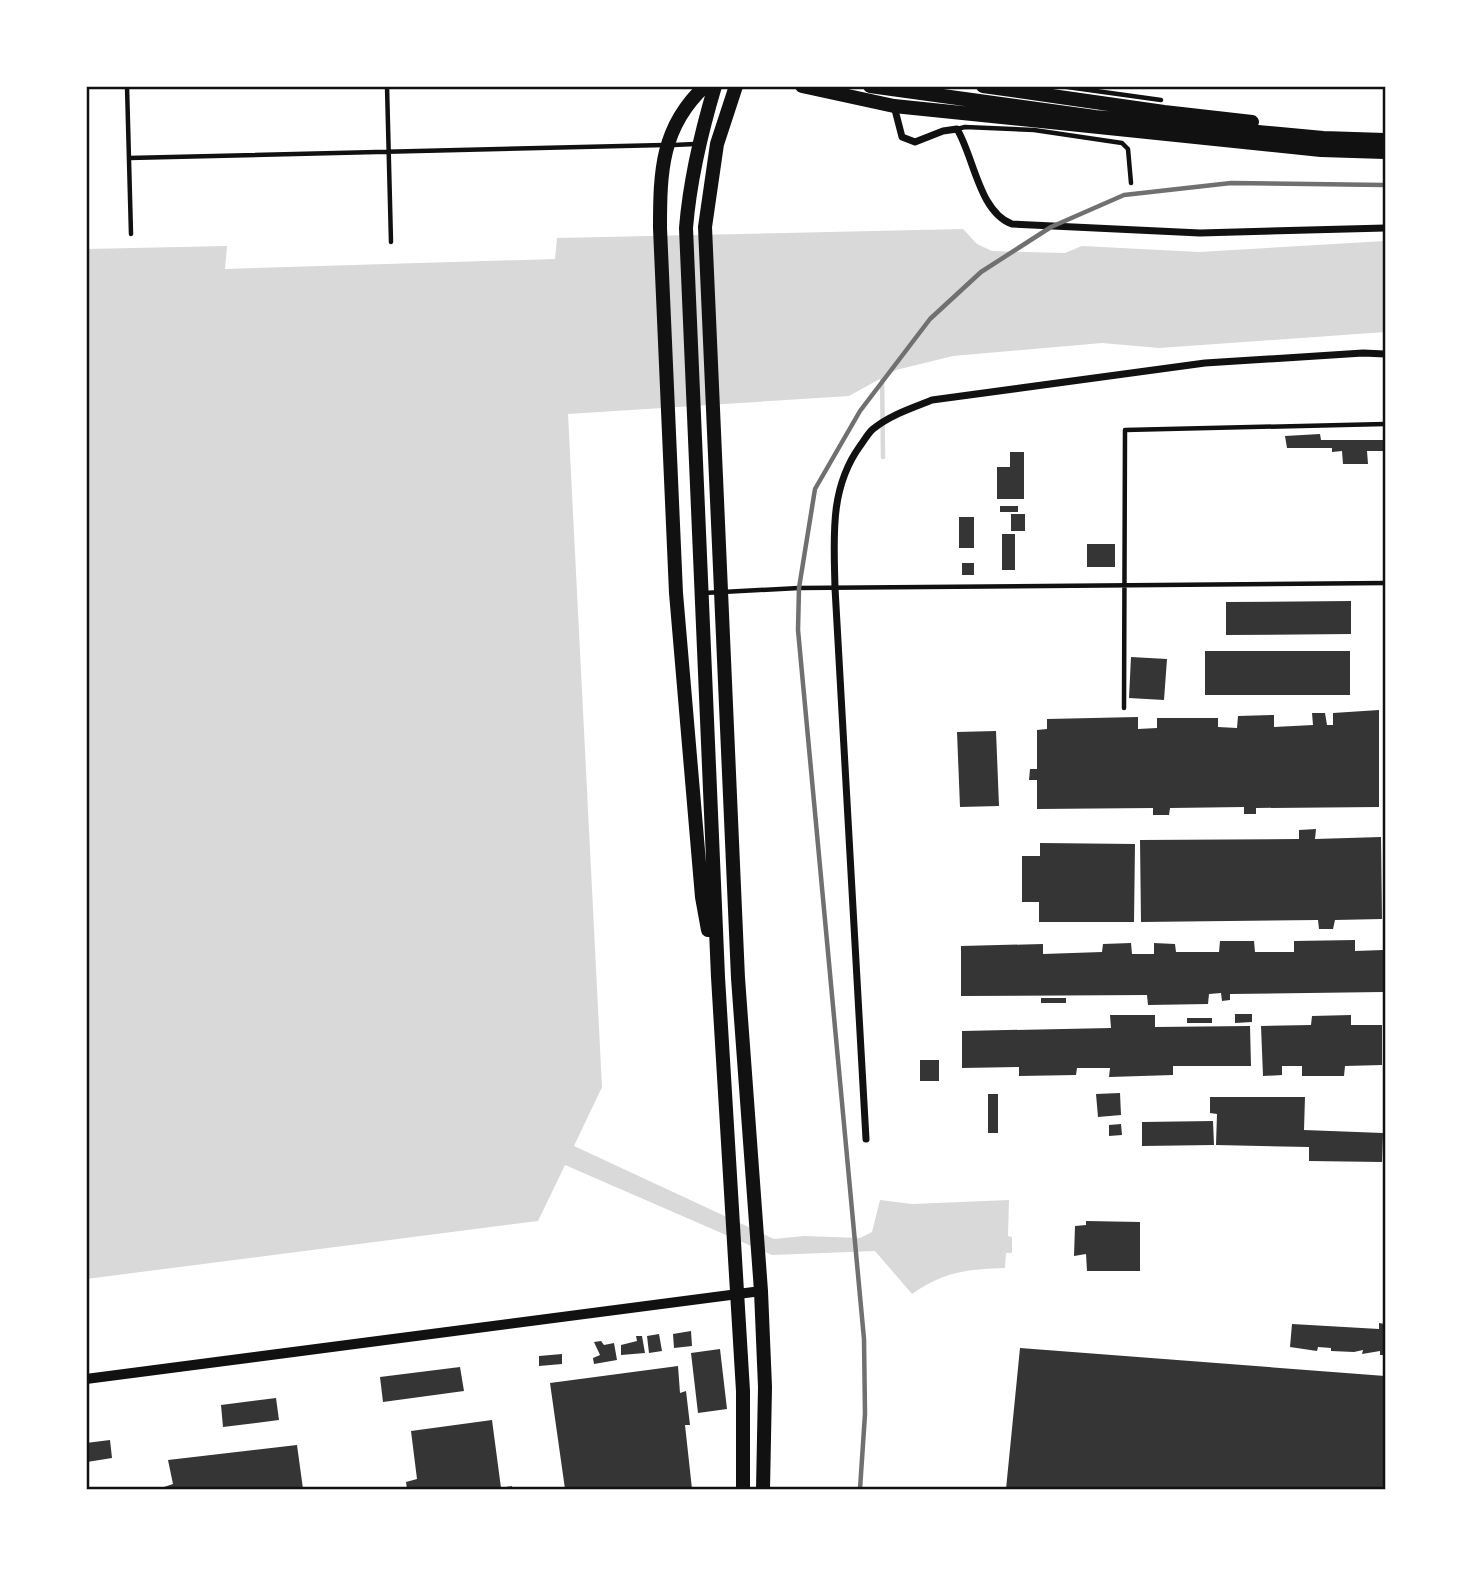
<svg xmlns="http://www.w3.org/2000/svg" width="1471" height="1575" font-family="Montserrat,sans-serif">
  <rect width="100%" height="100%" fill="#fff"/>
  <path fill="#d9d9d9" d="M 963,229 L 977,244 L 992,251 L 1065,253 L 1082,246 L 1199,252 L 1385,241 L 1385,332 L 1159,348 L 1102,343 L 953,356 L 896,370 L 849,396 L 568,414 L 602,1087 L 574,1146 L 774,1239 L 804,1236 L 860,1238 L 872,1232 L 880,1200 L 912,1204 L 1009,1200 L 1008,1236 L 1012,1237 L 1012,1253 L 1006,1253 L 1005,1268 C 967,1269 943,1272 912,1294 L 875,1251 L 772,1255 L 565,1165 L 538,1221 L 86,1279 L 86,249 L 227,246 L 225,269 L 555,259 L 557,238 Z"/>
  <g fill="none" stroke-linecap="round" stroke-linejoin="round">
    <path stroke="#d9d9d9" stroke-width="4.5" d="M 882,374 L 883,457"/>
  </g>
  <path fill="#353535" d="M 1320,434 L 1321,440 L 1383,440 L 1383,451 L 1367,451 L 1368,464 L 1343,464 L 1342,451 L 1332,452 L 1332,448 L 1287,448 L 1285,436 Z
    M 1010,452 L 1024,452 L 1024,499 L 997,499 L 997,467 L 1010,467 Z
    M 1000,506 L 1018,506 L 1018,512 L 1000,512 Z
    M 1011,514 L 1025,514 L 1025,531 L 1011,531 Z
    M 959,517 L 974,517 L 974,548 L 959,548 Z
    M 1002,534 L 1015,534 L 1015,570 L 1002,570 Z
    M 1087,544 L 1115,544 L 1115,567 L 1087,567 Z
    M 962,563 L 974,563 L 974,575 L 962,575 Z
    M 1351,601 L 1351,634 L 1226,635 L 1226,602 Z
    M 1205,651 L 1350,651 L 1350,695 L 1205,695 Z
    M 1131,657 L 1167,659 L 1164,700 L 1129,698 Z
    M 1379,710 L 1379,807 L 1256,808 L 1256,814 L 1244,814 L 1244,807 L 1170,808 L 1169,815 L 1153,815 L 1153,808 L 1037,809 L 1037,780 L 1029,780 L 1030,769 L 1037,769 L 1037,730 L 1047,729 L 1047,719 L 1138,717 L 1138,729 L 1157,728 L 1157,718 L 1218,718 L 1218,727 L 1237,728 L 1238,716 L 1274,715 L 1274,727 L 1313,725 L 1312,713 L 1325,713 L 1327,725 L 1333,725 L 1333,713 Z
    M 996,731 L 999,806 L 960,807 L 957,732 Z
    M 1316,829 L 1315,839 L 1381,837 L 1382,919 L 1335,920 L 1333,929 L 1319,929 L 1318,920 L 1141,922 L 1140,840 L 1299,839 L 1299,830 Z
    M 1040,843 L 1135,844 L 1134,922 L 1039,922 L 1039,902 L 1022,902 L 1022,856 L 1040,856 Z
    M 1355,940 L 1355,951 L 1383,950 L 1383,992 L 1230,994 L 1230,1000 L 1222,1001 L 1221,993 L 1209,994 L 1208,1004 L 1148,1005 L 1147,995 L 961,996 L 961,946 L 1043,944 L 1043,954 L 1102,952 L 1103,944 L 1131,943 L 1132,954 L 1154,954 L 1154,943 L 1175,944 L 1176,952 L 1219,952 L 1220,941 L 1254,941 L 1255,952 L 1294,952 L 1294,941 Z
    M 1041,998 L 1066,998 L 1066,1003 L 1041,1003 Z
    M 1235,1014 L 1252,1014 L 1252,1022 L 1235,1023 Z
    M 1110,1015 L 1155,1015 L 1155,1027 L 1250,1026 L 1251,1066 L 1173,1066 L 1173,1075 L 1109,1077 L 1110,1068 L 1077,1068 L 1076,1075 L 1019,1076 L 1019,1067 L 962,1068 L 962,1031 L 1111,1028 Z
    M 1351,1015 L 1351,1025 L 1382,1025 L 1382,1065 L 1345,1066 L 1344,1076 L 1302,1076 L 1302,1066 L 1282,1066 L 1282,1075 L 1263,1076 L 1261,1026 L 1311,1025 L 1312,1016 Z
    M 1187,1018 L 1212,1018 L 1212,1023 L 1187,1023 Z
    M 920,1060 L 939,1060 L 939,1081 L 920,1081 Z
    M 1120,1093 L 1121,1115 L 1098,1117 L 1096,1094 Z
    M 988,1094 L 998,1094 L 998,1133 L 988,1133 Z
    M 1210,1097 L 1305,1097 L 1304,1130 L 1383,1133 L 1382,1162 L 1309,1161 L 1309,1147 L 1216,1145 L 1217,1114 L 1210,1113 Z
    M 1213,1121 L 1214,1145 L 1142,1146 L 1142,1122 Z
    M 1121,1124 L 1122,1135 L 1109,1136 L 1109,1125 Z
    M 1086,1221 L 1140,1222 L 1140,1271 L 1087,1271 L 1086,1254 L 1074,1256 L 1075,1226 L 1086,1225 Z
    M 1379,1323 L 1385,1324 L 1385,1355 L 1380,1355 L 1380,1351 L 1362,1354 L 1363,1350 L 1354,1352 L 1331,1351 L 1331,1348 L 1318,1347 L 1317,1351 L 1290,1347 L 1292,1324 L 1379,1329 Z
    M 691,1331 L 692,1346 L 674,1348 L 673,1334 Z
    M 659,1334 L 662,1351 L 649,1353 L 647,1336 Z
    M 636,1336 L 642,1336 L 645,1353 L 621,1355 L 621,1345 L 637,1341 Z
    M 601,1341 L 604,1345 L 614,1343 L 617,1360 L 594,1364 L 593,1358 L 600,1355 L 594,1342 Z
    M 1020,1348 L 1385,1376 L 1385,1489 L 1006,1489 Z
    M 720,1349 L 727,1409 L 698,1413 L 691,1353 Z
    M 562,1354 L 562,1364 L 539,1366 L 539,1356 Z
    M 678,1366 L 680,1393 L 686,1391 L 690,1425 L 685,1425 L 692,1489 L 565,1489 L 550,1383 Z
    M 460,1367 L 464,1391 L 383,1402 L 380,1377 Z
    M 276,1398 L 279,1420 L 223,1427 L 221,1405 Z
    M 492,1420 L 501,1488 L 512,1486 L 512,1489 L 407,1489 L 406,1482 L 417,1479 L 411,1431 Z
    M 110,1440 L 112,1458 L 87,1462 L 86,1443 Z
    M 297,1445 L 303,1489 L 164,1489 L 164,1487 L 173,1484 L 168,1460 Z"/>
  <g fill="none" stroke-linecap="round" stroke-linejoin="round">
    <path stroke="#111" stroke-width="4.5" d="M 127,86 L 131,234
      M 387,86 L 391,242
      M 1060,86 L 1161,100
      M 957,129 L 965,127 L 1034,130 L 1122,143 L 1128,149 L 1131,183
      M 673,145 L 695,144
      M 129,158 L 664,145
      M 704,593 L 799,588 L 1385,583
      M 1124,708 L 1125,430 L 1385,424"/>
    <path stroke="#111" stroke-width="7" d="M 894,106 L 902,137 L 915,142 L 943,131 L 957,129 C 974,157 979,212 1012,224 L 1200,233 L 1385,228
      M 866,1139 L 835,588 C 834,538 829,489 860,446 C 864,441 868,433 873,429 C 890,415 912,408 932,400 L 1205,363 L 1363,353 L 1385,354"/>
    <path stroke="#111" stroke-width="10" d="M 86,1379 L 761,1291"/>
    <path stroke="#111" stroke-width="14" d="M 705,86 C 661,127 660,172 660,228 L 676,593 L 702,897 L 708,930
      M 715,86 C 701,133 690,178 686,228 L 718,977 L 743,1391 L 743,1489
      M 736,86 L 717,144 L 705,227 L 738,978 L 761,1291 L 765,1387 L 763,1489
      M 802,86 L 894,106 L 1321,150 L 1385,152
      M 870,86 L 1095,117 L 1323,138 L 1385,140
      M 983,86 L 1164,112 L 1252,122"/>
    <path stroke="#707070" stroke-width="4.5" d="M 860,1489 L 865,1414 L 864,1339 L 798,630 L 799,588 L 815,489 L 860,411 L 930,319 L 981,272 L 1051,227 L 1124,195 L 1231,183 L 1385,185"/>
  </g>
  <rect width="1471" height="1575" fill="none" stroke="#ffffff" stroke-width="175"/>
  <rect x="88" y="88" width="1296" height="1400" fill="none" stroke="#111" stroke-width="2.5"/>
</svg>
